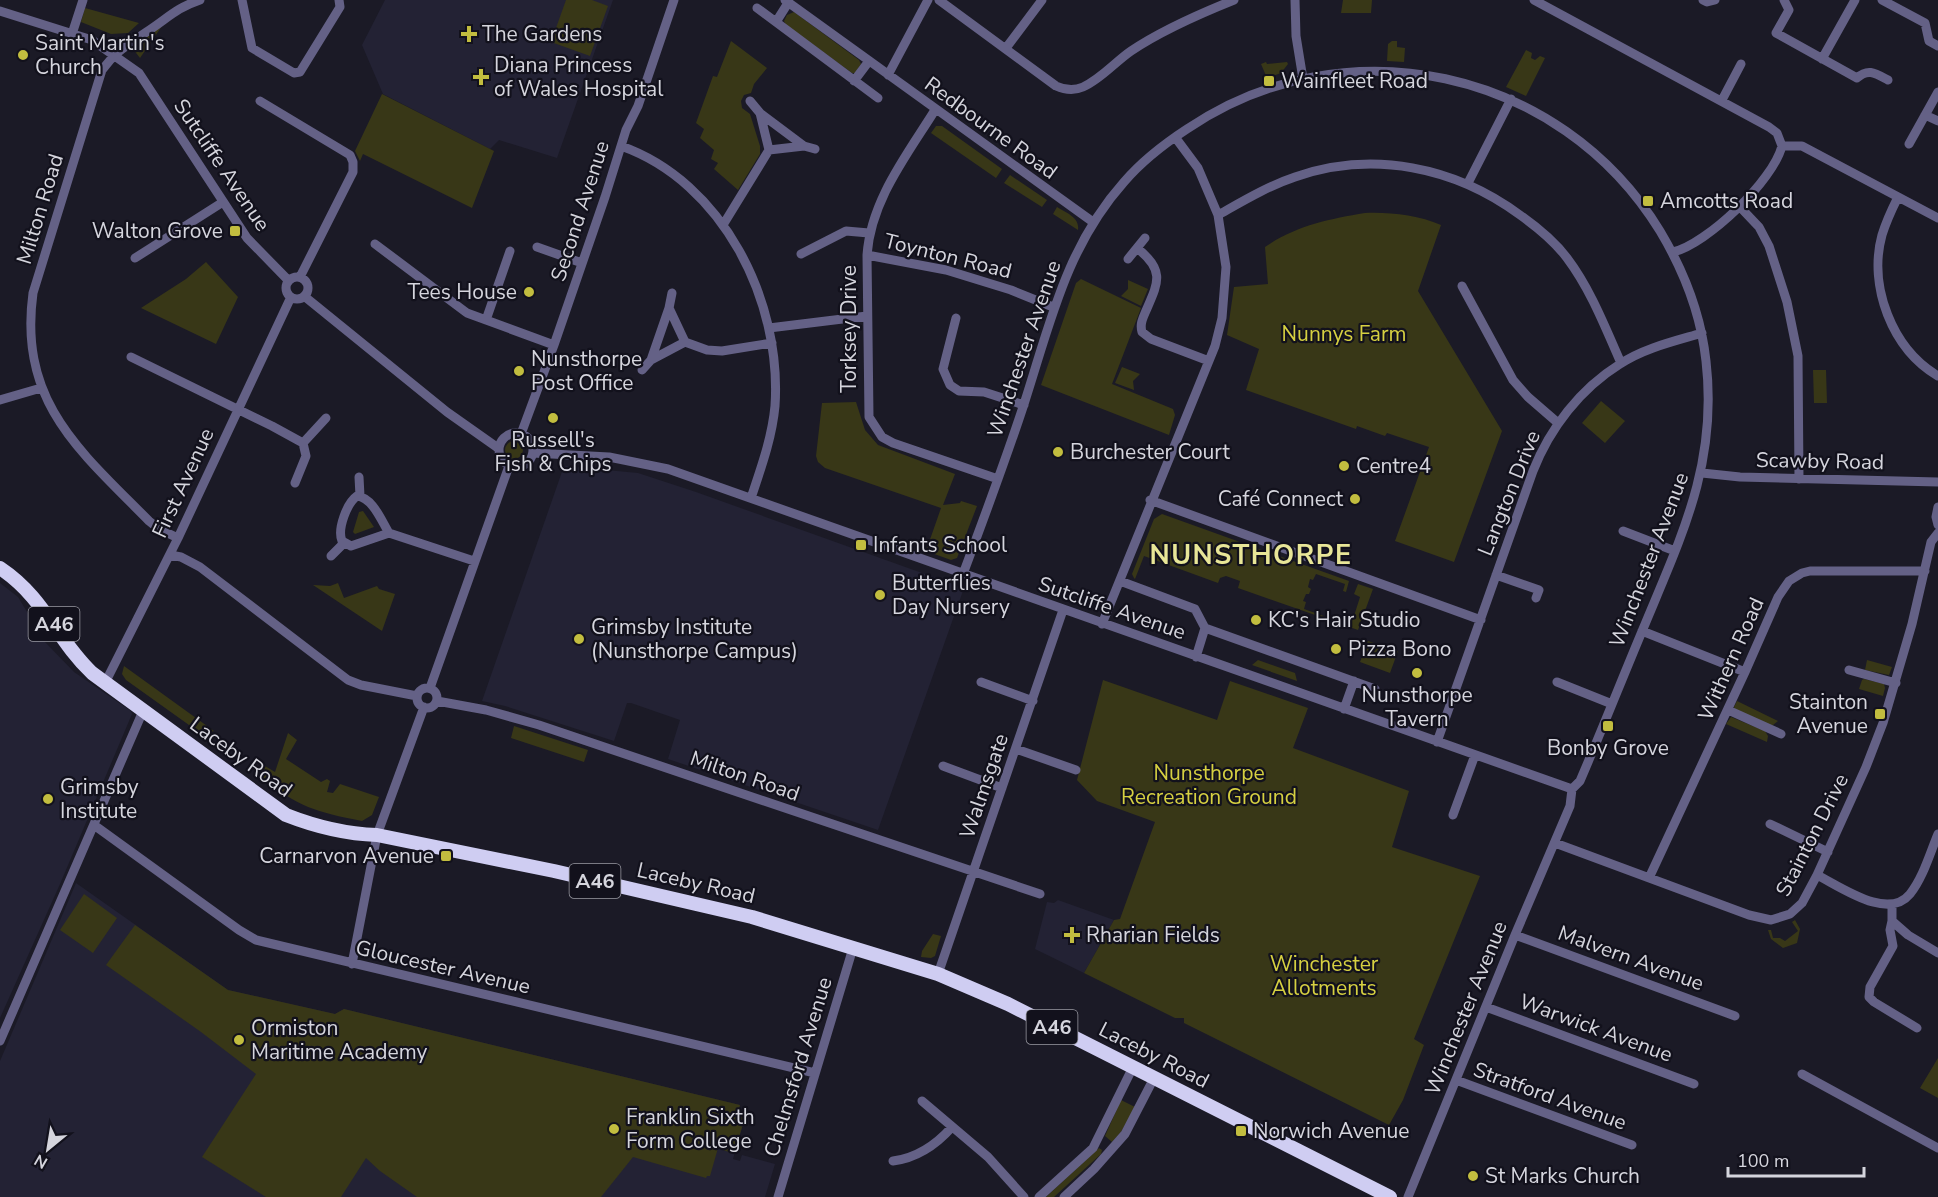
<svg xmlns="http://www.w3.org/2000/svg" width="1938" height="1197" font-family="'Nunito Sans',sans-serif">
  <rect width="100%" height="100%" fill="#1b1a26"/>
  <path fill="#232234" d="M 385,0 L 613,0 L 557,158 L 499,140 L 490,149 L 383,94 L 362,45 Z
    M 564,466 L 638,473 L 696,492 L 964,588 L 878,830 L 668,759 L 680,720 L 631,703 L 627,703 L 614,741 L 505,706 L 482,701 Z
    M 0,583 L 18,597 L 45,642 L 74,672 L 131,711 L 132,714 L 60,884 L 0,1018 Z
    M 76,883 L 228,990 L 335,1014 L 344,1009 L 740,1105 L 738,1112 L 746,1114 L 733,1159 L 740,1161 L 742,1155 L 775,1164 L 765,1197 L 0,1197 L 0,1061 Z
    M 1058,900 L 1114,920 L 1084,973 L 1035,949 L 1047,902 L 1054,903 Z"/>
  <path fill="#383717" d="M 566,0 L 592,0 L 608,6 L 590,56 L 551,42 Z
    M 1343,0 L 1372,0 L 1371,13 L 1341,13 Z
    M 85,8 L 139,23 L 128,33 L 111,34 L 81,22 Z
    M 794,12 L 859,60 L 861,64 L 855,73 L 852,73 L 786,25 L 784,21 L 787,15 Z
    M 162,26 L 140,58 L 133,49 L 135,44 Z
    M 731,41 L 767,68 L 754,84 L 751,93 L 744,95 L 741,101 L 742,108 L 750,114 L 760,146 L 760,154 L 738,190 L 714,169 L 718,163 L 711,159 L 714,150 L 700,138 L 704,129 L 696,123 L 713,76 L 717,77 Z
    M 1392,41 L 1397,41 L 1397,47 L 1405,48 L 1404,62 L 1387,61 L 1388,44 Z
    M 1526,50 L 1532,53 L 1531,58 L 1535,60 L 1540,56 L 1545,58 L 1526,96 L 1506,87 Z
    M 1266,62 L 1267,64 L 1287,62 L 1288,64 L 1281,73 L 1267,78 L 1261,64 Z
    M 382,94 L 494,151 L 472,208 L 363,154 L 360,161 L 355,151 Z
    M 936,126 L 942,126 L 1002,169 L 996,178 L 931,133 Z
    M 1010,175 L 1047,200 L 1042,207 L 1004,183 Z
    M 1057,207 C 1066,213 1080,217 1078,230 L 1053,214 Z
    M 1365,213 C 1389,212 1418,215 1441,225 L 1418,291 L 1502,431 L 1454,562 L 1395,541 L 1429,447 L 1387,433 L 1385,436 L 1357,426 L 1356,429 L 1246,390 L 1259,349 L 1227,335 L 1234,287 L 1268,284 L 1265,247 C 1295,226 1329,219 1365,213 Z
    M 206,262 L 238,297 L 216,344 L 141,308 L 186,279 Z
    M 1081,279 L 1141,308 L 1112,384 L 1173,409 L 1175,415 L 1169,435 L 1041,385 L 1076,283 Z
    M 1128,280 L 1148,289 L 1141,306 L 1121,296 L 1128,289 Z
    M 1122,367 L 1140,374 L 1133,381 L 1134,390 L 1115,383 Z
    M 1813,370 L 1826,370 L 1827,403 L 1814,403 Z
    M 1601,401 L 1625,421 L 1605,443 L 1582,423 Z
    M 856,402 L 865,430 L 878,445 L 955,474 L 943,505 L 960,503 L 961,501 L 977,506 L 957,558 L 951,560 L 926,551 L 941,508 L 825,468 L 818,462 L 816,456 L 822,403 Z
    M505 450a9 9 0 1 1 18 0a9 9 0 1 1-18 0Z
    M 363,511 L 374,527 L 355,534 L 353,532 L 359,512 Z
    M 1162,514 L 1349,581 L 1346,592 L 1343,591 L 1345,584 L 1316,574 L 1313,580 L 1310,579 L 1308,587 L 1311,589 L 1309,594 L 1306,594 L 1303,601 L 1306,602 L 1304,609 L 1343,623 L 1348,615 L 1354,616 L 1360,597 L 1354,594 L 1358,584 L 1373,589 L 1358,630 L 1238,588 L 1240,581 L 1226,576 L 1220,578 L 1218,583 L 1144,556 L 1135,579 L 1134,578 L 1132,574 L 1154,519 Z
    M 338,583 L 344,598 L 377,586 L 379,589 L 395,594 L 382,631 L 313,585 L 330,586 Z
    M 1368,641 L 1398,651 L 1390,673 L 1360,662 Z
    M 1258,660 L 1295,673 L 1297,681 L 1252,665 Z
    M 1867,660 L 1892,667 L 1889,675 L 1865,670 Z
    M 124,666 L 214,731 L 203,735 L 126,680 L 122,674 Z
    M 1864,679 L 1884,684 L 1885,688 L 1883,696 L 1859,689 L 1862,680 Z
    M 1103,680 L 1217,720 L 1230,681 L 1308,708 L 1293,748 L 1409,791 L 1392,847 L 1480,876 L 1414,1039 L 1424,1045 L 1403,1100 L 1389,1125 L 1184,1023 L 1184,1018 L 1175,1018 L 1084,973 L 1114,920 L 1120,919 L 1155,822 L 1097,801 L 1077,780 Z
    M 1737,701 L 1778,721 L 1773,725 L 1769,725 L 1735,710 L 1734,707 Z
    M 1731,717 L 1765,731 L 1768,736 L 1767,742 L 1726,724 Z
    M 514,726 L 588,750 L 584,762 L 511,738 Z
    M 288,733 L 297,740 L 286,759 L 321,782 L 327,779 L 330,781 L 327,792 L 333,793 L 340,784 L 379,797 L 372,815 L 362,821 C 316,812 298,807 261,777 L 265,766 L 275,772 Z
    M 84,894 L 117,918 L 93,953 L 60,930 Z
    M 1795,920 L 1800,929 L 1797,943 L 1783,948 L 1771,939 L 1768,930 L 1771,930 L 1773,938 L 1780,938 L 1785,941 L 1798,931 L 1792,922 Z
    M 135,925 L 228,990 L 335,1014 L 344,1009 L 740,1105 L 738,1112 L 746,1114 L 734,1154 L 718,1148 L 710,1176 L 707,1176 L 706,1178 L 633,1157 L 601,1197 L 417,1197 L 380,1171 L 366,1158 L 341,1197 L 266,1197 L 202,1157 L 256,1074 L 201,1032 L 106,965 Z
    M 933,934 L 941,936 L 935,956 L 931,958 L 921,957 L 922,951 Z
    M 1938,1058 L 1938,1098 L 1920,1088 Z
    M 1121,1100 L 1135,1107 L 1121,1132 L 1112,1142 L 1105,1136 Z
    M 1099,1148 L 1102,1150 L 1101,1154 L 1054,1197 L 1046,1197 Z"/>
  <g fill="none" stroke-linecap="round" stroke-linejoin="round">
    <path stroke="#646186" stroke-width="9" d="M 242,0 L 252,48 L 294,73 L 300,72 L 340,7 L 339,0
      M 785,0 L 1093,222
      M 939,0 L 1056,86 C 1065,90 1074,91 1083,87 C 1101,79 1115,62 1131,51 C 1162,30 1199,14 1234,0
      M 1295,0 L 1296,36 L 1303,79
      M 1534,0 L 1769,127 L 1777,133 L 1782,146 L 1802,146 L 1938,218
      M 1703,0 L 1707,2 L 1715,0
      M 1784,0 L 1789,10 L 1776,33 L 1857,78 C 1868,68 1875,73 1888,80
      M 1882,0 L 1925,23 L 1929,41 L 1938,46
      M 757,8 L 878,98
      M 0,11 L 92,40 L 139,73 L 247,238 L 288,280
      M 776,22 L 788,3
      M 72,34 L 83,0
      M 1006,48 L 1042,0
      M 1822,59 L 1855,0
      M 888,75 L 928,0
      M 854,81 L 869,61
      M 1722,100 L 1741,64
      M 260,101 L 350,155 L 353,162 L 353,172 L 300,277
      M 935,110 C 907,155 871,200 867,255 L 869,417 L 882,437 L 893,443 L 998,479
      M 760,113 L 804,146 L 815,149
      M 1925,115 L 1938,121
      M 1909,144 L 1938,92
      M 621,146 C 723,182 782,301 775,406 C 772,438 761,468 751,498
      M 769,150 L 804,146
      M 1468,183 L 1511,99
      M 1898,197 C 1892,209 1886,222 1882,235 C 1868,286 1892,349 1938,376
      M 1740,207 L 1759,227 L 1769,246 L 1787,302 L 1798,356 L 1799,479
      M 1218,215 C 1243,201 1268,186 1295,177 C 1373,150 1455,167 1520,215 C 1537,227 1555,242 1567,258 C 1591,290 1605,327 1621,363
      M 723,225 L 769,150 L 760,113 L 750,101
      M 375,244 L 467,313 L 554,345
      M 537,247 L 582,263
      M 1137,248 C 1166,271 1158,283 1145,313 C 1142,320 1140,325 1142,332 L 1151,339 L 1209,361
      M 1673,252 C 1707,244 1773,181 1782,146
      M 801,254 L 846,231 L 869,233
      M 867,255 L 946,270 L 1011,290 L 1053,307
      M 135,258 L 223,202
      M 1128,259 L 1145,238
      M286 288a11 11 0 1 1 22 0a11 11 0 1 1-22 0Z
      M 1462,286 L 1513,380 L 1528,397 L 1558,423
      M 304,296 L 447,412 L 498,448
      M 669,308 L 685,342
      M 956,318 L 943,369 L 950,385 L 959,391 L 984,392 L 1024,405
      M 486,320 L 510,251
      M 769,328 L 867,316
      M 131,357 L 272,426 L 303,443
      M 651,360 L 669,308 L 672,293
      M 642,370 L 651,360 L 685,342 L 707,350 L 722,351 L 772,343
      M 0,400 L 41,388
      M499 450a17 17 0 1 1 34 0a17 17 0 1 1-34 0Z
      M 521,434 L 554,345 L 605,197 L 626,130 L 638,106 L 674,0
      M 533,453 L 609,457 L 668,469 L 1572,789
      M 1702,473 L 1740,477 L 1938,482
      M 359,477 L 360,496
      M 295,483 L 306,456 L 303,443 L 326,418
      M 357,496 C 373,498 381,520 389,533 L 351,546 L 342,541 C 337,529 347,503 357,496 Z
      M 1150,500 L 1481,620
      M 1938,507 L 1936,517 L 1938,525
      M 1623,531 L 1675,551
      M 389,533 L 474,561
      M 178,538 L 159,529 L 149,521 C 80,451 18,402 33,293 L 102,70 C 116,51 129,44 148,31 C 168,18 176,8 200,0
      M 170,555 L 181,557 L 200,567 L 348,680 L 361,685 L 417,696
      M 331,556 L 344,543
      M 963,574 C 984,518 1005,462 1024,404 C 1050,324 1066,247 1124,182 C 1142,161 1164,144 1187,129 C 1345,22 1560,68 1660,231 C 1684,271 1701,315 1706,361 C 1718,464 1681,537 1643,629 C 1622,679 1602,730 1580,781 L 1572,789 L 1570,806 L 1515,935 L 1408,1197
      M 1496,575 L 1539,590 L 1536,598
      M 1120,581 L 1195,609 L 1205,628 L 1375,689
      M 1102,624 L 1215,346 L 1222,318 L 1226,267 L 1218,215 L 1198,168 L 1175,137
      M 1642,631 L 1745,672
      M 1196,657 L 1205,628
      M 1849,670 L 1896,683
      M 981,682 L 1033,701
      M 1557,682 L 1612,704
      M 105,683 L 178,538 L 291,297
      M417 698a10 10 0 1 1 20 0a10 10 0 1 1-20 0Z
      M 430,688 L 509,466
      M 437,701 L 486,710 L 539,725 L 1040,894
      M 1344,709 L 1354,681
      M 1728,710 L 1781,734
      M 1437,742 L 1533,471 C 1550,428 1580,389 1620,364 C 1644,348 1675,341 1702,333
      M 1016,749 L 1076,770
      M 943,766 L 1002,788
      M 1453,815 L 1475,755
      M 1770,824 L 1828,852
      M 94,825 L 239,930 L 256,940 L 815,1073
      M 1555,843 L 1749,915 L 1771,920 L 1790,914 L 1802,903 L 1817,875 L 1866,767 L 1883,723 L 1912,624 L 1931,542 L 1938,533
      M 1817,875 C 1841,887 1888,921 1910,894 C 1923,878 1930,853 1938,834
      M 1649,878 L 1745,672 L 1778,597 L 1789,581 L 1802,573 L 1810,571 L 1925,571
      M 1892,905 L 1892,921 L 1890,930 L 1893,946 L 1870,987 L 1869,997 L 1874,1002 L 1917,1028
      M 1892,921 L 1908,935 L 1938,953
      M 1515,935 L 1735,1016
      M 352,964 L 377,835 L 424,707
      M 938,974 L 1063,610
      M 1486,1007 L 1694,1084
      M 0,1041 L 143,711
      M 1802,1074 L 1938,1148
      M 1456,1080 L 1632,1145
      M 922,1101 L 988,1157 L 1024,1197
      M 893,1161 C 917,1158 936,1145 952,1127
      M 778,1197 L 853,948
      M 1039,1197 L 1093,1148 L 1133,1067
      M 1064,1197 L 1094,1169 L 1125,1134 L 1154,1078"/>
    <path stroke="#cfcdf2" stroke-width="14" d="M 0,568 C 45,598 56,639 92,673 L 286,815 C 314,826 346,834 377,835 L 554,871 L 752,917 L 938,974 L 1008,1004 L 1390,1197"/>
  </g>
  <g fill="#c2bd3f" stroke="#12111c" stroke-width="2">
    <path d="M466 25h6v6h6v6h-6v6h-6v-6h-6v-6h6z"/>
    <circle cx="23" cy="55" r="6"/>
    <path d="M478 68h6v6h6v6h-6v6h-6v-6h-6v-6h6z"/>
    <rect x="1263" y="75" width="12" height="12" rx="3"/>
    <rect x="1642" y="195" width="12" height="12" rx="3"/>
    <rect x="229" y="225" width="12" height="12" rx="3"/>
    <circle cx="529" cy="292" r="6"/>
    <circle cx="519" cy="371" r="6"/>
    <circle cx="553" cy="418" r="6"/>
    <circle cx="1058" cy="452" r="6"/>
    <circle cx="1344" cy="466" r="6"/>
    <circle cx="1355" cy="499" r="6"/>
    <rect x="855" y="539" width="12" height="12" rx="3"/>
    <circle cx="880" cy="595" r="6"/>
    <circle cx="1256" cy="620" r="6"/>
    <circle cx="579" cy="639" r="6"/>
    <circle cx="1336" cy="649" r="6"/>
    <circle cx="1417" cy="673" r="6"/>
    <rect x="1874" y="708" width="12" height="12" rx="3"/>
    <rect x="1602" y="720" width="12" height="12" rx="3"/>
    <circle cx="48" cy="799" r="6"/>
    <rect x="440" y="850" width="12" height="12" rx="3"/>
    <path d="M1069 926h6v6h6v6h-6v6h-6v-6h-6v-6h6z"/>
    <circle cx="239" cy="1040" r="6"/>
    <circle cx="614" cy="1129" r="6"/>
    <rect x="1235" y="1125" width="12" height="12" rx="3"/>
    <circle cx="1473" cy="1176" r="6"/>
  </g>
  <g text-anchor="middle" stroke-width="4.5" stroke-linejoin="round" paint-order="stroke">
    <g fill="#12111c" stroke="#9a9aa3" stroke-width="1.5">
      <rect x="28.5" y="607" width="51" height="34" rx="4.5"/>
      <rect x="569.5" y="864" width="51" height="34" rx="4.5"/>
      <rect x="1026.5" y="1010" width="51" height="34" rx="4.5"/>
    </g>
    <g font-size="20" font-weight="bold" fill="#d5d5dd">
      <text x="54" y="631">A46</text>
      <text x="595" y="888">A46</text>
      <text x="1052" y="1034">A46</text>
    </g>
    <g font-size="21" fill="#d5d5dd" stroke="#12111c" text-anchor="start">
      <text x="482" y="41">The Gardens</text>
      <text x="35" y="50">Saint Martin's<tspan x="35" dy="24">Church</tspan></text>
      <text x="494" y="72">Diana Princess<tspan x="494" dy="24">of Wales Hospital</tspan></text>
      <text x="1281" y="88">Wainfleet Road</text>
      <text x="1660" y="208">Amcotts Road</text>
      <text x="223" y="238" text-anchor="end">Walton Grove</text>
      <text x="517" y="299" text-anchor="end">Tees House</text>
      <text x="531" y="366">Nunsthorpe<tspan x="531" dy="24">Post Office</tspan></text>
      <text x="553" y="447" text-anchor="middle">Russell's<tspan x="553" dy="24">Fish &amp; Chips</tspan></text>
      <text x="1070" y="459">Burchester Court</text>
      <text x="1356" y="473">Centre4</text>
      <text x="1343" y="506" text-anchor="end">Café Connect</text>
      <text x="873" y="552">Infants School</text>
      <text x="892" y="590">Butterflies<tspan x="892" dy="24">Day Nursery</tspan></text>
      <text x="1268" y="627">KC's Hair Studio</text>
      <text x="591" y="634">Grimsby Institute<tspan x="591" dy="24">(Nunsthorpe Campus)</tspan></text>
      <text x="1348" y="656">Pizza Bono</text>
      <text x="1417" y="702" text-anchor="middle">Nunsthorpe<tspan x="1417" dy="24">Tavern</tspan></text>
      <text x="1868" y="709" text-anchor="end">Stainton<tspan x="1868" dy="24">Avenue</tspan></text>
      <text x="1608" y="755" text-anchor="middle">Bonby Grove</text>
      <text x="60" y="794">Grimsby<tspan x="60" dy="24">Institute</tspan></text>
      <text x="434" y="863" text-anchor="end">Carnarvon Avenue</text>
      <text x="1086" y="942">Rharian Fields</text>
      <text x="251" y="1035">Ormiston<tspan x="251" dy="24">Maritime Academy</tspan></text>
      <text x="626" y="1124">Franklin Sixth<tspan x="626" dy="24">Form College</tspan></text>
      <text x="1253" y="1138">Norwich Avenue</text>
      <text x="1485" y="1183">St Marks Church</text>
    </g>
    <g font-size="21" fill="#d5d5dd" stroke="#12111c">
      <text transform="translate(991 128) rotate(36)" y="7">Redbourne Road</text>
      <text transform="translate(222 165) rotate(56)" y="7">Sutcliffe Avenue</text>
      <text transform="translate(40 209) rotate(-73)" y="7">Milton Road</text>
      <text transform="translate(580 211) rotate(-72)" y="7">Second Avenue</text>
      <text transform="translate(948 256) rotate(14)" y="7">Toynton Road</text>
      <text transform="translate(849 329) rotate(-90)" y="7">Torksey Drive</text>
      <text transform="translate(1024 349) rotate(-71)" y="7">Winchester Avenue</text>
      <text transform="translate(1820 461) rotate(1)" y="7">Scawby Road</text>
      <text transform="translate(183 483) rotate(-65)" y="7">First Avenue</text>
      <text transform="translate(1509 493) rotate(-68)" y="7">Langton Drive</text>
      <text transform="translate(1649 560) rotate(-69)" y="7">Winchester Avenue</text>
      <text transform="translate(1112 608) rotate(19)" y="7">Sutcliffe Avenue</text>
      <text transform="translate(1731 659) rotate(-66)" y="7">Withern Road</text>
      <text transform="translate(241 757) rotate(36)" y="7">Laceby Road</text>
      <text transform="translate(745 776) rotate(19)" y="7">Milton Road</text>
      <text transform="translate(984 786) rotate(-71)" y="7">Walmsgate</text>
      <text transform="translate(1812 835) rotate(-63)" y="7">Stainton Drive</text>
      <text transform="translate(696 883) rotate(13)" y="7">Laceby Road</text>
      <text transform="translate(1631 958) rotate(20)" y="7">Malvern Avenue</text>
      <text transform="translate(443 967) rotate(13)" y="7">Gloucester Avenue</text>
      <text transform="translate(1466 1008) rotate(-68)" y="7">Winchester Avenue</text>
      <text transform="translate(1596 1028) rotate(20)" y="7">Warwick Avenue</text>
      <text transform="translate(1154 1055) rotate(27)" y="7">Laceby Road</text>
      <text transform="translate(798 1067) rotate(-73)" y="7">Chelmsford Avenue</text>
      <text transform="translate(1550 1096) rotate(20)" y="7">Stratford Avenue</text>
    </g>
    <g font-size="21" fill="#d6d041" stroke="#12111c">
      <text x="1344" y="341">Nunnys Farm</text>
      <text x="1209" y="780">Nunsthorpe<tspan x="1209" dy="24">Recreation Ground</tspan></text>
      <text x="1324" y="971">Winchester<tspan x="1324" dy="24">Allotments</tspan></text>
    </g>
    <g font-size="27" font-weight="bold" letter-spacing="1.5" fill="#e8e697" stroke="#12111c">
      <text x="1251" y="564">NUNSTHORPE</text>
    </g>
  </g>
  <g transform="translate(48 1149) rotate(210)" stroke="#12111c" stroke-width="4.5" paint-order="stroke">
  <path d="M0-4.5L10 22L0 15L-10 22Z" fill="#d5d5dd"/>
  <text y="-9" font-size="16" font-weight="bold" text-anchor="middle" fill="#d5d5dd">N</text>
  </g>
  <path d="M1728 1167v9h136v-9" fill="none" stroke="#d5d5dd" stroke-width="3"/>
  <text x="1737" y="1167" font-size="18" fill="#d5d5dd" stroke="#12111c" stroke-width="4.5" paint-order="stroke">100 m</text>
</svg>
